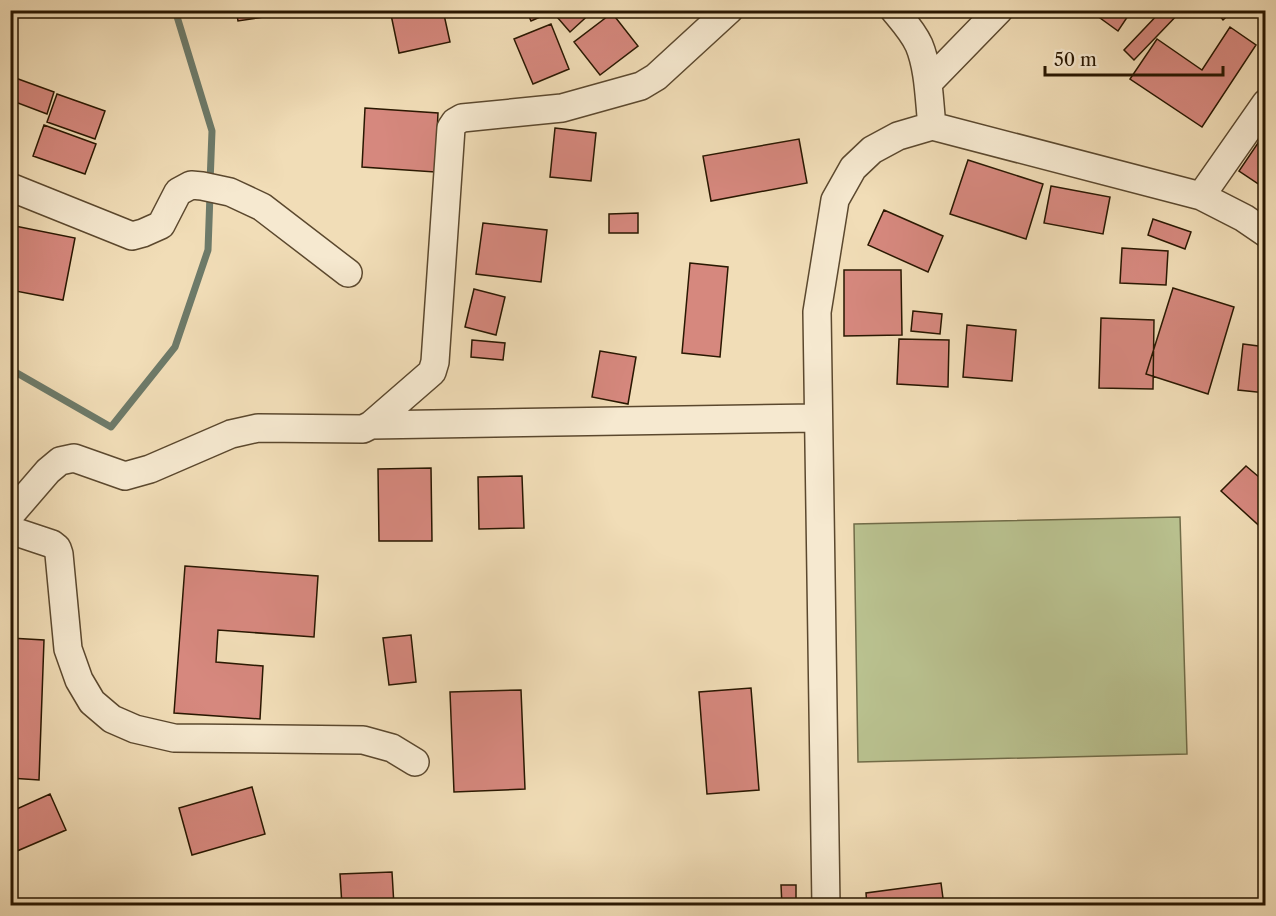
<svg xmlns="http://www.w3.org/2000/svg" width="1276" height="916" font-family="'Libre Caslon Text',serif">
  <rect width="100%" height="100%" fill="#f1ddb7"/>
  <filter id="stains"><feTurbulence type="fractalNoise" baseFrequency=".00333" numOctaves="4"/><feColorMatrix values="0 0 0 0 .2 0 0 0 0 .09 0 0 0 0 .02 0 0 0 .5 -.17"/></filter>
  <radialGradient id="worn" r=".72"><stop offset=".6" stop-color="#630" stop-opacity="0"/><stop offset="1" stop-color="#630" stop-opacity=".3"/></radialGradient>
  <path fill="#b9c18f" stroke="#716c48" stroke-width="1.5" d="M 1180,517 L 1187,754 L 858,762 L 854,524 Z"/>
  <g fill="none" stroke-linecap="round" stroke-linejoin="round">
    <path stroke="#6d7a69" stroke-width="7" d="M 175,10 L 212,131 L 210,183
      M 10,369 L 111,427 L 175,347 L 208,250 L 210,194"/>
  </g>
  <path fill="#d6887e" stroke="#291701" stroke-width="1.5" d="M 236,10 L 276,10 L 276,15 L 238,21 Z
    M 390,10 L 443,10 L 450,42 L 399,53 Z
    M 526,10 L 546,10 L 547,14 L 531,21 Z
    M 551,10 L 594,10 L 570,32 Z
    M 1089,10 L 1132,10 L 1118,31 Z
    M 1162,10 L 1182,10 L 1134,60 L 1124,50 Z
    M 1215,10 L 1234,10 L 1223,20 Z
    M 612,13 L 638,46 L 600,75 L 574,42 Z
    M 551,24 L 569,69 L 533,84 L 514,39 Z
    M 1230,27 L 1256,45 L 1202,127 L 1130,79 L 1157,39 L 1202,70 Z
    M 10,76 L 54,92 L 47,114 L 10,100 Z
    M 57,94 L 105,111 L 95,139 L 47,122 Z
    M 365,108 L 438,113 L 435,172 L 362,167 Z
    M 44,125 L 96,144 L 85,174 L 33,156 Z
    M 555,128 L 596,133 L 591,181 L 550,177 Z
    M 799,139 L 807,183 L 711,201 L 703,156 Z
    M 1260,140 L 1266,144 L 1266,189 L 1239,171 Z
    M 968,160 L 1043,184 L 1026,239 L 950,214 Z
    M 1051,186 L 1110,197 L 1103,234 L 1044,223 Z
    M 884,210 L 943,236 L 928,272 L 868,245 Z
    M 638,213 L 638,233 L 609,233 L 609,214 Z
    M 1153,219 L 1191,232 L 1185,249 L 1148,235 Z
    M 483,223 L 547,230 L 541,282 L 476,274 Z
    M 10,225 L 75,238 L 63,300 L 10,290 Z
    M 1122,248 L 1168,251 L 1166,285 L 1120,283 Z
    M 690,263 L 728,267 L 720,357 L 682,353 Z
    M 844,270 L 901,270 L 902,335 L 844,336 Z
    M 1173,288 L 1234,307 L 1208,394 L 1146,374 Z
    M 474,289 L 505,297 L 496,335 L 465,327 Z
    M 10,297 L 16,297 L 14,338 L 10,338 Z
    M 913,311 L 942,314 L 940,334 L 911,331 Z
    M 1101,318 L 1154,320 L 1153,389 L 1099,388 Z
    M 967,325 L 1016,330 L 1012,381 L 963,377 Z
    M 899,339 L 949,340 L 948,387 L 897,384 Z
    M 472,340 L 505,343 L 503,360 L 471,357 Z
    M 1243,344 L 1266,347 L 1266,393 L 1238,390 Z
    M 600,351 L 636,357 L 628,404 L 592,397 Z
    M 1246,466 L 1266,483 L 1266,532 L 1221,491 Z
    M 431,468 L 432,541 L 379,541 L 378,469 Z
    M 522,476 L 524,528 L 479,529 L 478,477 Z
    M 185,566 L 318,576 L 314,637 L 218,630 L 216,662 L 263,666 L 260,719 L 174,713 Z
    M 411,635 L 416,682 L 389,685 L 383,638 Z
    M 10,638 L 44,640 L 39,780 L 10,778 Z
    M 751,688 L 759,790 L 707,794 L 699,692 Z
    M 521,690 L 525,789 L 454,792 L 450,692 Z
    M 252,787 L 265,834 L 192,855 L 179,808 Z
    M 50,794 L 66,830 L 10,854 L 10,812 Z
    M 392,872 L 394,906 L 342,906 L 340,874 Z
    M 941,883 L 944,906 L 867,906 L 866,893 Z
    M 781,885 L 796,885 L 796,906 L 782,906 Z"/>
  <g fill="none" stroke-linecap="round" stroke-linejoin="round">
    <g stroke="#5b482e" stroke-width="30">
      <path id="minor" d="M 894,10 C 903,21 913,32 919,45 C 929,69 929,100 932,126
        M 928,83 L 999,10
        M 10,187 L 132,236 L 143,233 L 161,225 L 178,192 L 191,185 L 202,186 L 230,192 L 262,207 L 348,273
        M 1201,196 L 1266,103
        M 371,425 L 817,418
        M 10,515 L 48,471 L 60,461 L 74,458 L 125,476 L 150,469 L 231,434 L 258,428 L 363,429 L 371,425 L 432,372 L 435,362 L 451,128 L 455,122 L 462,118 L 562,108 L 641,86 L 656,77 L 729,10
        M 10,530 L 52,544 L 57,548 L 59,554 L 68,649 L 79,680 L 92,702 L 112,719 L 135,729 L 174,738 L 363,740 L 392,748 L 415,762
        M 826,906 L 817,312 L 835,200 L 853,168 L 872,150 L 898,136 L 932,126 L 1201,196 L 1244,218 L 1266,233"/>
    </g>
    <use href="#minor" stroke="#f6e9d0" stroke-width="27"/>
  </g>
  <rect width="1276" height="916" fill="none" stroke="#f1ddb7" stroke-width="36"/>
  <rect x="12" y="12" width="1252" height="892" fill="none" stroke="#291701" stroke-width="3"/>
  <rect x="18" y="18" width="1240" height="880" fill="none" stroke="#291701" stroke-width="1.5"/>
  <path d="M1045 66v9h178v-9" fill="none" stroke="#291701" stroke-width="3"/>
  <text x="1054" y="66" font-size="18" fill="#291701" stroke="#f6e9d0" stroke-width="4.5" paint-order="stroke">50 m</text>
  <rect width="100%" height="100%" filter="url(#stains)"/>
  <rect width="100%" height="100%" fill="url(#worn)"/>
</svg>
